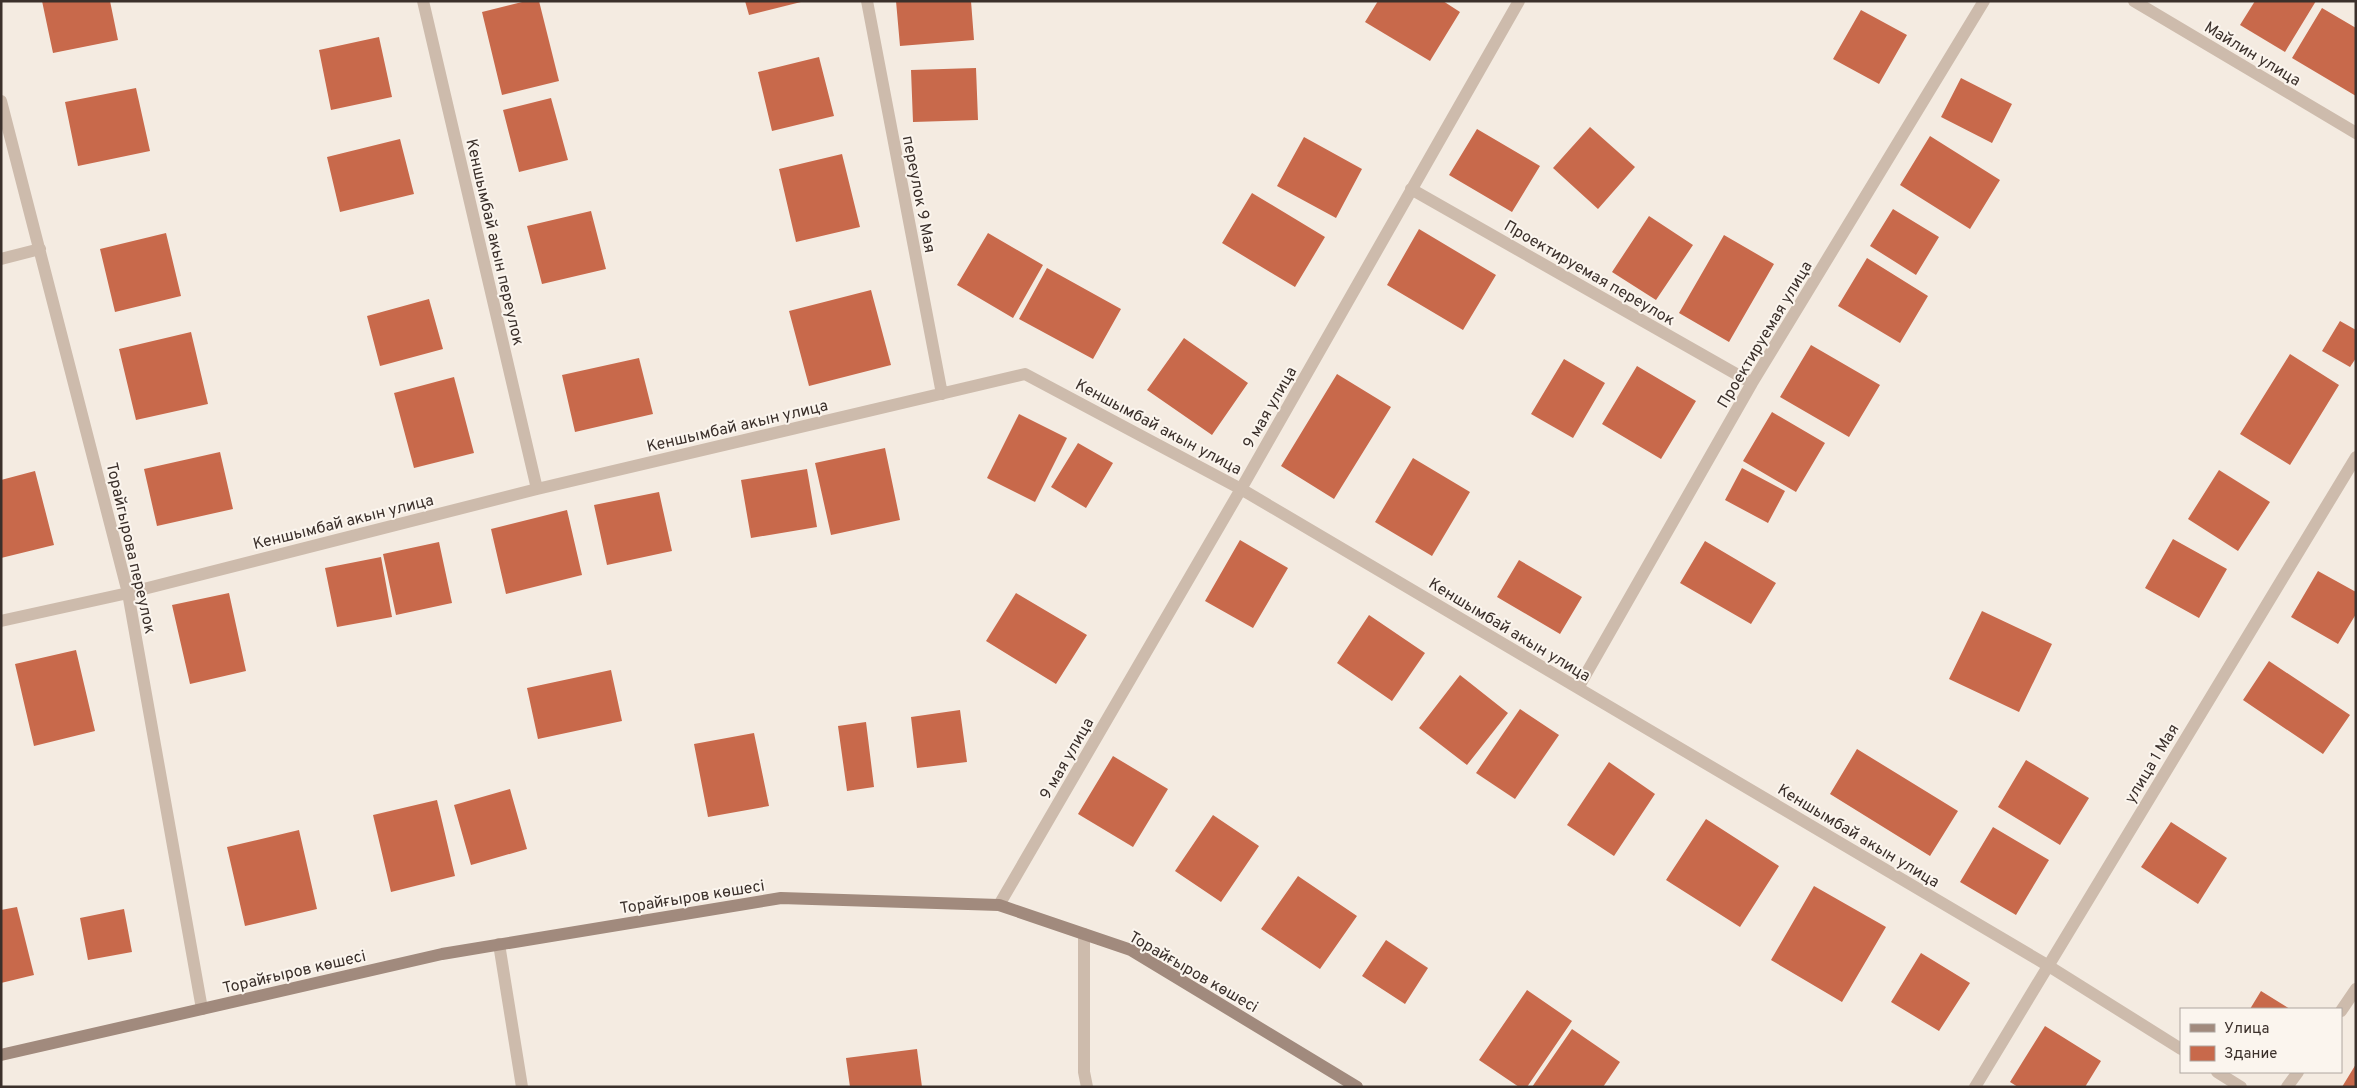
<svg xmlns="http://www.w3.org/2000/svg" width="2357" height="1088" font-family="Overpass,sans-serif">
  <rect width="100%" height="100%" fill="#f4ebe1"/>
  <path fill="#c8694b" d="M 42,1 L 110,1 L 118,40 L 53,53 Z
    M 526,1 L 539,1 L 559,81 L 502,95 L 482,12 Z
    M 745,1 L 801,1 L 801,2 L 749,15 Z
    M 896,1 L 971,1 L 974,40 L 900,46 Z
    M 1378,1 L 1443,1 L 1460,12 L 1430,61 L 1365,22 Z
    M 2255,1 L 2316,1 L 2285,52 L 2240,25 Z
    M 2322,8 L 2356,28 L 2356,96 L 2292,58 Z
    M 1861,10 L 1907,35 L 1879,84 L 1833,59 Z
    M 379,37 L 392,97 L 331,110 L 319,50 Z
    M 819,57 L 834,116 L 772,131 L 758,72 Z
    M 976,68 L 978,120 L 913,122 L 911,70 Z
    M 1961,78 L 2012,104 L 1992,143 L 1941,117 Z
    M 136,88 L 150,151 L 78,166 L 65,102 Z
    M 551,98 L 568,160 L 519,172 L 503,110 Z
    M 1590,127 L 1635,167 L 1598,209 L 1553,168 Z
    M 1477,129 L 1540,166 L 1512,212 L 1449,175 Z
    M 1930,136 L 2000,180 L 1970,229 L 1900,185 Z
    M 1304,137 L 1362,169 L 1336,218 L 1277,186 Z
    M 400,139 L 414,194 L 340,212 L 327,157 Z
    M 842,154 L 860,227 L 796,242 L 779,169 Z
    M 1252,193 L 1325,237 L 1295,287 L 1222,243 Z
    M 1893,209 L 1939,237 L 1916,275 L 1870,246 Z
    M 591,211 L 606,269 L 542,284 L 527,226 Z
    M 1649,216 L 1693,245 L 1656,300 L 1612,272 Z
    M 1419,229 L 1496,275 L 1463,330 L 1387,285 Z
    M 166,233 L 181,296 L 115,312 L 100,249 Z
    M 988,233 L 1043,265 L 1013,318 L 957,285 Z
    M 1724,235 L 1774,264 L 1729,342 L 1679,313 Z
    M 1867,258 L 1928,296 L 1900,343 L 1838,306 Z
    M 1047,268 L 1121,309 L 1093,359 L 1019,319 Z
    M 871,290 L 891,365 L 809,386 L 789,311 Z
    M 429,299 L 443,349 L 380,366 L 367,316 Z
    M 2340,321 L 2356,330 L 2356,358 L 2350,367 L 2322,351 Z
    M 191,332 L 208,404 L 136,420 L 119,349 Z
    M 1184,338 L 1248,383 L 1212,435 L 1147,390 Z
    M 1811,345 L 1880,385 L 1849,437 L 1780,397 Z
    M 2290,354 L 2339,385 L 2290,465 L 2240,434 Z
    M 639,358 L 653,414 L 575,432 L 562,375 Z
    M 1564,359 L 1605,383 L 1573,438 L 1531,414 Z
    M 1637,366 L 1696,401 L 1661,459 L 1602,424 Z
    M 1337,374 L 1391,407 L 1334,499 L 1281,466 Z
    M 454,377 L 474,453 L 414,468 L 394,393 Z
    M 1772,412 L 1825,443 L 1796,492 L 1743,461 Z
    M 1019,414 L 1067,438 L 1035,502 L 987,478 Z
    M 1078,443 L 1113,463 L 1086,508 L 1051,487 Z
    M 885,448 L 900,520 L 831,535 L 815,463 Z
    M 220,452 L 233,509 L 157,526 L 144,469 Z
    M 1413,458 L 1470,492 L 1432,556 L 1375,522 Z
    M 1742,468 L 1785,491 L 1768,523 L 1725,500 Z
    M 807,469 L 817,527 L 751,538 L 741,480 Z
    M 2219,470 L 2270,502 L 2238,551 L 2188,519 Z
    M 35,471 L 54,545 L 1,558 L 1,480 Z
    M 659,492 L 672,551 L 607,565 L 594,505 Z
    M 567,510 L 582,575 L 506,594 L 491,529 Z
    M 2173,539 L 2227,569 L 2199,618 L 2145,588 Z
    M 1240,540 L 1288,568 L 1253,628 L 1205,601 Z
    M 1705,541 L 1776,583 L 1751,624 L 1680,583 Z
    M 439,542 L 452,603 L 396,615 L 383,554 Z
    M 381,557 L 392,617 L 337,627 L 325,568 Z
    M 1519,560 L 1582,597 L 1560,634 L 1497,597 Z
    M 2318,571 L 2356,592 L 2356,614 L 2338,644 L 2291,617 Z
    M 229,593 L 246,671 L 190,684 L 172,605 Z
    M 1016,593 L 1087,635 L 1056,684 L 986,641 Z
    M 1982,611 L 2052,644 L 2019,712 L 1949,679 Z
    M 1369,615 L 1425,653 L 1392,701 L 1337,663 Z
    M 76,650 L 95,731 L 34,746 L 15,664 Z
    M 2269,661 L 2350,715 L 2323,754 L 2243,700 Z
    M 611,670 L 622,721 L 538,739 L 527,688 Z
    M 1460,675 L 1508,713 L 1467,765 L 1419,728 Z
    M 1520,709 L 1559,735 L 1515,799 L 1476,773 Z
    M 960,710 L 967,762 L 917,768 L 911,717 Z
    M 866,722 L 874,787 L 847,791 L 838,726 Z
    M 754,733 L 769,806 L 708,817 L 694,744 Z
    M 1857,749 L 1958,811 L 1930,856 L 1830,794 Z
    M 1113,756 L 1168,789 L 1133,847 L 1078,814 Z
    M 2026,760 L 2089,798 L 2060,845 L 1998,807 Z
    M 1609,762 L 1655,794 L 1614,856 L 1567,825 Z
    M 510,789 L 527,849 L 471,865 L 454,805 Z
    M 437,800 L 455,876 L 391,892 L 373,815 Z
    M 1213,815 L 1259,846 L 1221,902 L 1175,871 Z
    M 1706,819 L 1779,866 L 1740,927 L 1666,880 Z
    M 2171,822 L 2227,858 L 2198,904 L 2141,867 Z
    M 1993,827 L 2049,860 L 2016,915 L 1960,882 Z
    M 299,830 L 317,909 L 245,926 L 227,847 Z
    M 1298,876 L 1357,916 L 1320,969 L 1261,929 Z
    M 1814,886 L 1886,927 L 1842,1002 L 1771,960 Z
    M 17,907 L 34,975 L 1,983 L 1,910 Z
    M 124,909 L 132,952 L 88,960 L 80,918 Z
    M 1386,940 L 1428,968 L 1405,1004 L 1362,976 Z
    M 1921,953 L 1970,983 L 1939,1031 L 1891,1002 Z
    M 1527,990 L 1572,1021 L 1527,1087 L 1519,1087 L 1479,1060 Z
    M 2261,991 L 2290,1009 L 2250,1009 Z
    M 2045,1026 L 2101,1061 L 2085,1087 L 2018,1087 L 2010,1082 Z
    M 1572,1029 L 1620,1062 L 1603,1087 L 1532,1087 Z
    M 917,1049 L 922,1087 L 850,1087 L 846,1058 Z
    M 2356,1064 L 2356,1087 L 2342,1087 Z"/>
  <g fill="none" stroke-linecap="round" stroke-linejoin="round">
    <path stroke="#cdbbac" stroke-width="12" d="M 423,1 L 537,489
      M 867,1 L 942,394
      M 2134,1 L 2356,133
      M 1,101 L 128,593 L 202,1009
      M 1411,189 L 1752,383
      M 1,259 L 40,249
      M 1,621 L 128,593 L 537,489 L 1025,374 L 1241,489 L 2047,965 L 2181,1049
      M 1578,688 L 1752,383 L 1984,1
      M 999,905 L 1241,489 L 1519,1
      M 1084,934 L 1084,1072 L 1087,1087
      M 499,944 L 522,1087
      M 2341,1011 L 2356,989
      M 2217,1072 L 2241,1087
      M 1975,1087 L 2356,457
      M 2287,1087 L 2298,1072"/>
    <path stroke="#a18a7d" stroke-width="12" d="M 1,1055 L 442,954 L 781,898 L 999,905 L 1131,950 L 1357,1087"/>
  </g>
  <g text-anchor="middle" stroke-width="4" stroke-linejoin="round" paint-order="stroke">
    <g font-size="16" fill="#3b302b" stroke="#fbf5ee">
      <text transform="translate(2253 53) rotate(31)" y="6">Майлин улица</text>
      <text transform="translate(920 194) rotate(79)" y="6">переулок 9 Мая</text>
      <text transform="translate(496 242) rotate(77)" y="6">Кеншымбай акын переулок</text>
      <text transform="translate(1590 272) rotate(30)" y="6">Проектируемая переулок</text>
      <text transform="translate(1764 334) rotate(-59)" y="6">Проектируемая улица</text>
      <text transform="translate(1269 407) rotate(-60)" y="6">9 мая улица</text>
      <text transform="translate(737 425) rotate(-13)" y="6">Кеншымбай акын улица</text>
      <text transform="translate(1159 426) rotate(28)" y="6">Кеншымбай акын улица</text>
      <text transform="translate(343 521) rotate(-14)" y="6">Кеншымбай акын улица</text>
      <text transform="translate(132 548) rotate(77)" y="6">Торайгырова переулок</text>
      <text transform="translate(1510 629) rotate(31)" y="6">Кеншымбай акын улица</text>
      <text transform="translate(1066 758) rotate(-60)" y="6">9 мая улица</text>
      <text transform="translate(2151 763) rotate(-59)" y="6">улица 1 Мая</text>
      <text transform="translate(1859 835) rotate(31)" y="6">Кеншымбай акын улица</text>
      <text transform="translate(692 896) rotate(-9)" y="6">Торайғыров көшесі</text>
      <text transform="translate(294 971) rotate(-13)" y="6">Торайғыров көшесі</text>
      <text transform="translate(1194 971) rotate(30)" y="6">Торайғыров көшесі</text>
    </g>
  </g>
  <rect width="2357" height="1088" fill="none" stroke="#3b302b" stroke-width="5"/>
  <rect x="2180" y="1008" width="162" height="65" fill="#fbf5ee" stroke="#aea6a0"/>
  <rect x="2190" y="1024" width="25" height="8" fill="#a18a7d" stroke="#aea6a0"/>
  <text x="2224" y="1033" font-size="15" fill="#3b302b">Улица</text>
  <rect x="2190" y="1046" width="25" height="15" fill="#c8694b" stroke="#aea6a0"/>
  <text x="2224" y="1058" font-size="15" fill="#3b302b">Здание</text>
</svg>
